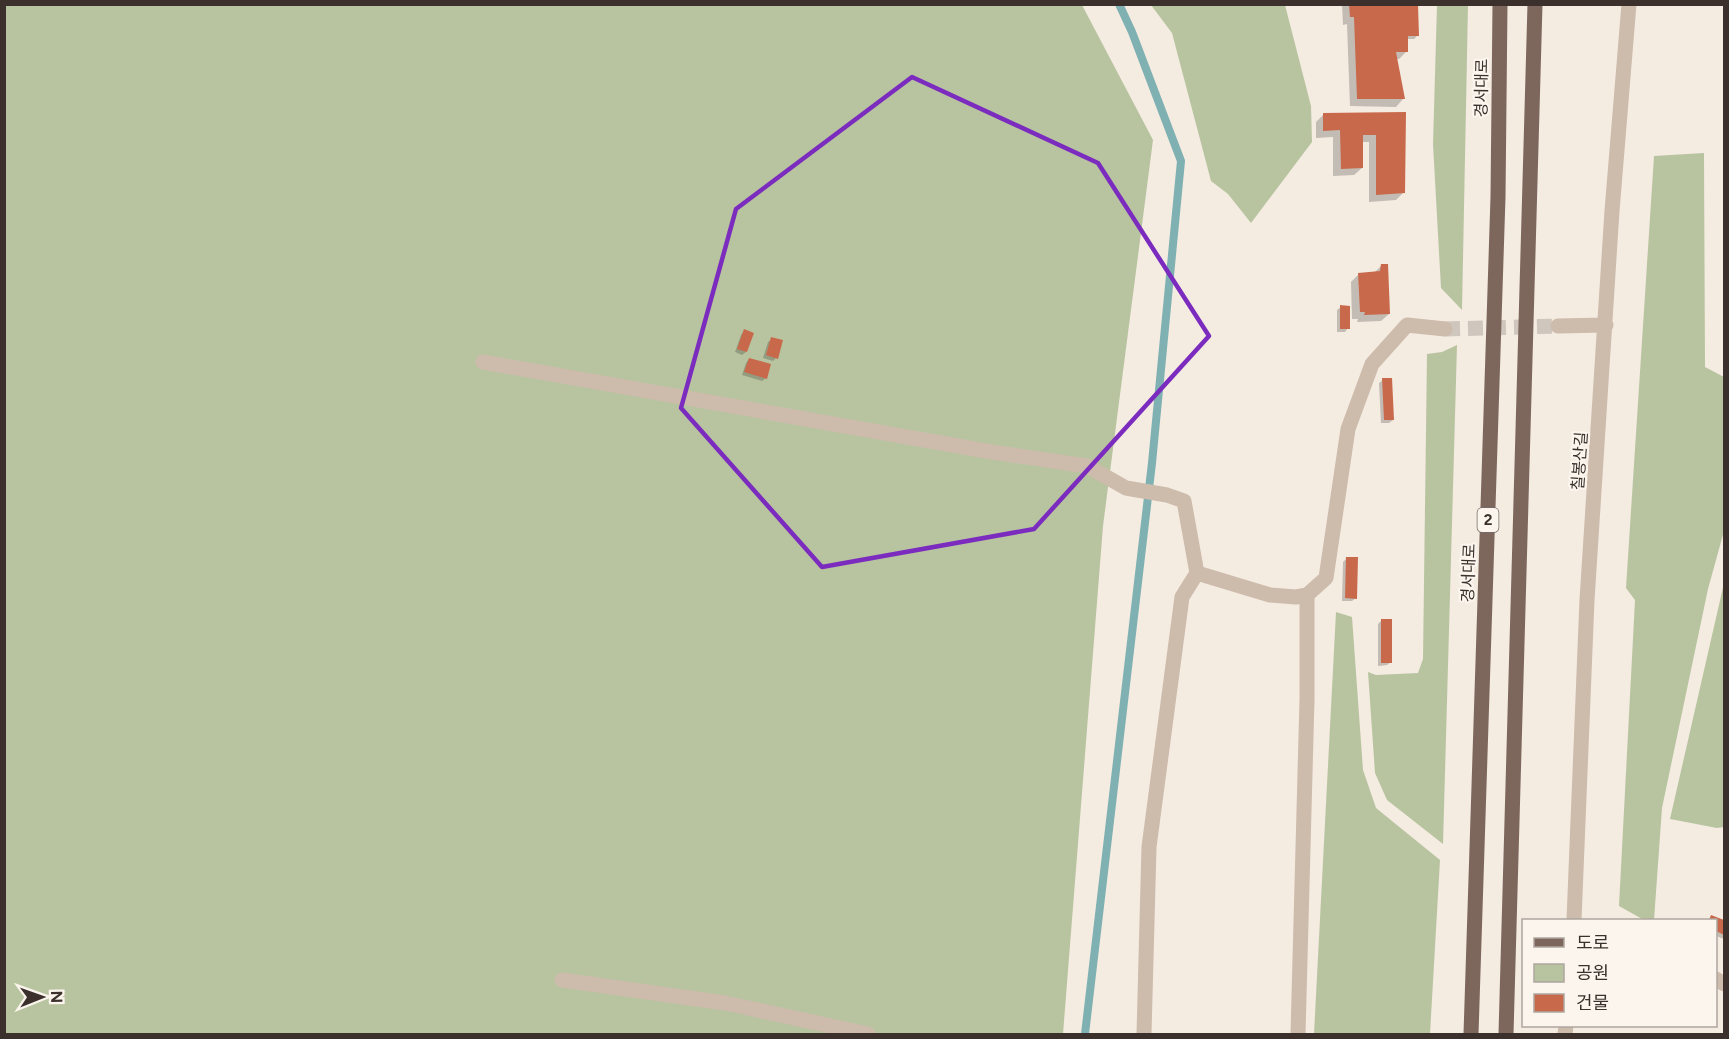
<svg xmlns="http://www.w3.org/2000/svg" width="1729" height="1039" font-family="Figtree,'Noto Sans KR',sans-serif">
  <rect width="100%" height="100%" fill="#f4ebe1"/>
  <path fill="#b8c4a0" d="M 5,5 L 1082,5 L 1153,140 L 1103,526 L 1063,1034 L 5,1034 Z
    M 1151,5 L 1285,5 L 1311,106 L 1312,142 L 1251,223 L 1228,194 L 1211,181 L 1172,33 Z
    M 1437,5 L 1468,5 L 1462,310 L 1441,288 L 1433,144 Z
    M 1704,153 L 1705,367 L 1724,377 L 1724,531 L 1708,589 L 1662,808 L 1654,920 L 1644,920 L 1619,906 L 1635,600 L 1626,588 L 1654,156 Z
    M 1457,345 L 1443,844 L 1387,800 L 1375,773 L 1368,672 L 1376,675 L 1418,673 L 1423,659 L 1427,354 L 1442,352 Z
    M 1724,583 L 1724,827 L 1717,828 L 1670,819 Z
    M 1336,612 L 1352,617 L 1363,770 L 1376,808 L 1440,860 L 1430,1034 L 1314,1034 Z"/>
  <path fill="#0003" d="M 1342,4 L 1416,4 L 1417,36 L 1414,39 L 1406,39 L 1406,52 L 1399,59 L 1396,59 L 1403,99 L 1396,107 L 1350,106 L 1347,24 L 1343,25 Z
    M 1324,114 L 1405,114 L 1404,192 L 1396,200 L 1369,202 L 1369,142 L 1361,142 L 1362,168 L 1354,175 L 1333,176 L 1333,137 L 1316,138 L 1316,122 Z
    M 1381,266 L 1389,314 L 1381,321 L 1357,322 L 1358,319 L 1352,319 L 1351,282 L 1359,274 L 1374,273 Z
    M 1341,307 L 1348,328 L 1345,332 L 1337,332 L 1337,310 Z
    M 744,331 L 746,352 L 742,355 L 735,352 L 741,335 Z
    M 772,339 L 776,358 L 773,361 L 763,358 L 768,342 Z
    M 749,359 L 766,378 L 762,381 L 742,375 L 746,363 Z
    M 1383,380 L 1393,420 L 1389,423 L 1381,423 L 1379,383 Z
    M 1347,558 L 1356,598 L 1352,601 L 1342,601 L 1343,562 Z
    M 1382,620 L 1391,662 L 1387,665 L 1378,666 L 1378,624 Z
    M 1712,917 L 1724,922 L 1724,939 L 1716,936 L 1716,920 L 1708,920 Z"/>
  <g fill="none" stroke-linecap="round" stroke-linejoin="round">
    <path stroke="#7fb0b2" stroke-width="8" d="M 1085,1034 L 1152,463 L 1181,161 L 1132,32 L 1119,4"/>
  </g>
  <path fill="#c8694b" d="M 1349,4 L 1418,4 L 1419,36 L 1408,36 L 1408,52 L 1396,52 L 1405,99 L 1357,99 L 1354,17 L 1350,17 Z
    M 1406,112 L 1405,193 L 1376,195 L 1376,135 L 1363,135 L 1363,168 L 1341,169 L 1340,130 L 1323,131 L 1323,113 Z
    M 1381,264 L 1388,264 L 1390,314 L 1364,315 L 1365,312 L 1360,312 L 1358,273 L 1380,271 Z
    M 1340,305 L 1350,306 L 1350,329 L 1340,329 Z
    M 744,329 L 754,333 L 747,352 L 737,349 Z
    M 771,337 L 783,340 L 778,359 L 766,355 Z
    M 749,358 L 771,364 L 767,379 L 744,372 Z
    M 1382,378 L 1392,378 L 1394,420 L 1384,420 Z
    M 1346,557 L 1358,557 L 1357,599 L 1345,598 Z
    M 1381,619 L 1392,619 L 1392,663 L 1381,663 Z
    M 1711,915 L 1724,920 L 1724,935 L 1716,931 L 1716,920 L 1709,920 Z"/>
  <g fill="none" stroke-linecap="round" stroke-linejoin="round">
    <path stroke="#cfc6bd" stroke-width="15" stroke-dasharray="15 8" stroke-linecap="butt" d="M 1445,329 L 1558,326"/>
    <path stroke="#cdbbac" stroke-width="15" d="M 1558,326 L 1606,325
      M 483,362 L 992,452 L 1087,466 L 1126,488 L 1167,495 L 1184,501 L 1197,573
      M 1574,920 L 1587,600 L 1612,211 L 1629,4
      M 1716,979 L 1724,984
      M 562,980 L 725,1003 L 868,1034
      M 1144,1034 L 1149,847 L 1182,597 L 1197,573 L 1270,595 L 1296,597 L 1307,595 L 1326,578 L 1348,429 L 1372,364 L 1407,325 L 1445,329
      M 1298,1034 L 1307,699 L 1307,595
      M 1565,1034 L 1566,1026"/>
    <path stroke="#7d675c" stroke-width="15" d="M 1471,1034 L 1498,197 L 1500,4
      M 1506,1034 L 1535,4"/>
  </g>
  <path fill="none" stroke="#7b2cbf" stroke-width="4.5" stroke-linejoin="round" d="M 912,77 L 1098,163 L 1209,336 L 1034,529 L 822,567 L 681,408 L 736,209 Z"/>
  <g text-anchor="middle" stroke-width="4.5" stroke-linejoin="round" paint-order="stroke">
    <rect fill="#fbf5ee" stroke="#756b66" stroke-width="1.5" x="1477.5" y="508" width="21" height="24" rx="4.5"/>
    <g font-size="15" font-weight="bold" fill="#3b302b">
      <text x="1488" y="525">2</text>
    </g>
    <g font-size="16" fill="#3b302b" stroke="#fbf5ee">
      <text transform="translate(1481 88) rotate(-89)" y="6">경서대로</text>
      <text transform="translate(1579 461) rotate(-86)" y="6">칠봉산길</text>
      <text transform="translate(1468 573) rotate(-88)" y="6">경서대로</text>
    </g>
  </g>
  <rect width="1729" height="1039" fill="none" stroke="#3b302b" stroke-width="12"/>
  <rect x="1522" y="919" width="195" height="108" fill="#fbf5ee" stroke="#aea6a0" stroke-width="1.5"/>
  <rect x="1534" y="938" width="30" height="9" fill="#7d675c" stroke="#aea6a0" stroke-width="1.5"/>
  <text x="1576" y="949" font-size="18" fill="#3b302b">도로</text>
  <rect x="1534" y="964" width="30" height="18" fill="#b8c4a0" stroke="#aea6a0" stroke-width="1.5"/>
  <text x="1576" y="979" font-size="18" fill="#3b302b">공원</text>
  <rect x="1534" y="994" width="30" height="18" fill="#c8694b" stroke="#aea6a0" stroke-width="1.5"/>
  <text x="1576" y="1009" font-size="18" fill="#3b302b">건물</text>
  <g transform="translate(42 997) rotate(89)" stroke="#fbf5ee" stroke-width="4.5" paint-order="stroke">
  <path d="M0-4.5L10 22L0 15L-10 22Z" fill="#3b302b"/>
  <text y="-9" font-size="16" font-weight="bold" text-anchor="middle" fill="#3b302b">N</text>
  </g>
</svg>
